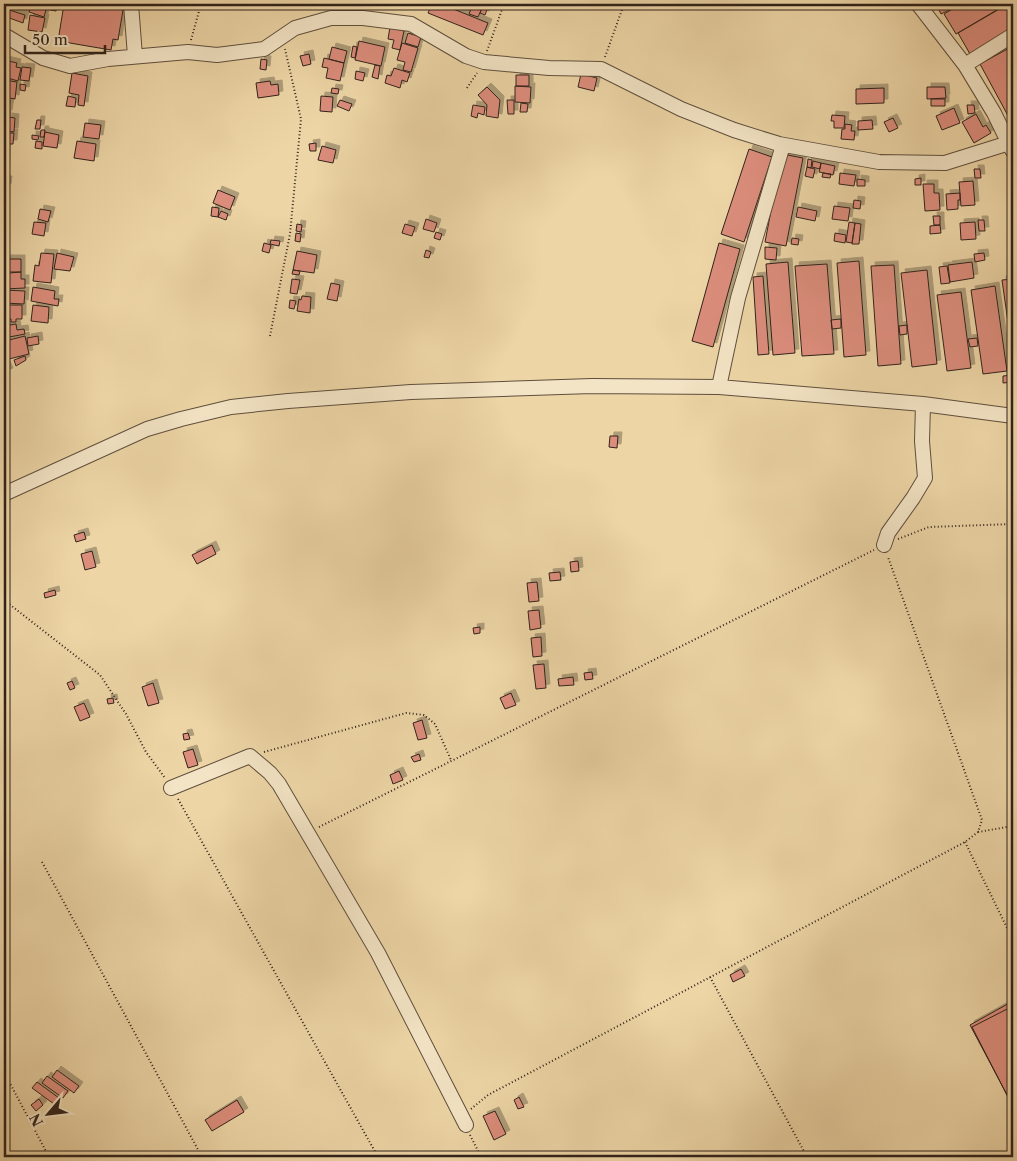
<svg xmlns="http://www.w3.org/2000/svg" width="1017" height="1161" font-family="'Libre Caslon Text',serif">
  <defs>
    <filter id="shadow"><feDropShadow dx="4" dy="-4" stdDeviation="0" flood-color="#0004"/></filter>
  </defs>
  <rect width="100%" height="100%" fill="#edd5a6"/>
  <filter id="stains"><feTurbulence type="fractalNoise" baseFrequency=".004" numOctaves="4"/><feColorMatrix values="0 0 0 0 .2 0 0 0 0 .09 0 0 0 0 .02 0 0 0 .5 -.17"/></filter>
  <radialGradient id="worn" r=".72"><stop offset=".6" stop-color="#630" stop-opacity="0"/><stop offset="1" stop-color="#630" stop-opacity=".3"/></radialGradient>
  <path fill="#dc8d7c" stroke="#30221a" filter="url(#shadow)" d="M 32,4 L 46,10 L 44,17 L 29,12 Z
    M 41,4 L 58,4 L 56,11 L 40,8 Z
    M 64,4 L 124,4 L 118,40 L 113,39 L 111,50 L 58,41 Z
    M 329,4 L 351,4 L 349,11 Z
    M 432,4 L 441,4 L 488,23 L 483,35 L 428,13 Z
    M 473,4 L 483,6 L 478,17 L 469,14 Z
    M 936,4 L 961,4 L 941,14 Z
    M 961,4 L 1007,4 L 956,34 L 944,14 Z
    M 1008,4 L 1010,4 L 1013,9 L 1013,28 L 970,54 L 958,33 Z
    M 483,5 L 488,7 L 485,15 L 480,13 Z
    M 6,9 L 25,15 L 23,23 L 4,16 Z
    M 30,15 L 45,18 L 42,32 L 28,30 Z
    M 390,27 L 404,31 L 400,50 L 392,48 L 394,40 L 388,39 Z
    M 408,33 L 421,37 L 418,47 L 405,43 Z
    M 359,41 L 385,47 L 381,66 L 355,60 Z
    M 402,43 L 418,48 L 411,72 L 403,70 L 405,62 L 397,60 Z
    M 353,46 L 357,47 L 355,58 L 351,57 Z
    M 1013,46 L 1013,125 L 980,64 Z
    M 332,47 L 347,51 L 344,63 L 329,59 Z
    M 309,54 L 311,64 L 303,66 L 300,56 Z
    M 324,58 L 344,63 L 340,81 L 326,78 L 328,68 L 322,67 Z
    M 261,59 L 267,60 L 266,70 L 260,69 Z
    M 4,60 L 17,63 L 16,67 L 21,68 L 18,81 L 4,77 Z
    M 375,65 L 380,66 L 378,79 L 372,77 Z
    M 22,67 L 31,68 L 29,81 L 20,80 Z
    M 394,68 L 410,73 L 407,82 L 402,80 L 400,88 L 385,83 L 387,75 L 391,76 Z
    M 356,71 L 365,73 L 363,81 L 355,79 Z
    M 72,73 L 88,76 L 84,106 L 78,105 L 79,95 L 69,93 Z
    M 581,74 L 597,78 L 594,91 L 578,87 Z
    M 516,75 L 529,75 L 529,86 L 516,86 Z
    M 4,80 L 17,82 L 15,99 L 4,97 Z
    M 270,81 L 271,85 L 278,84 L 279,95 L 258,98 L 256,83 Z
    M 20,84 L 26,85 L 25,91 L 20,90 Z
    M 515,86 L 531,87 L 530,103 L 515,102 Z
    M 487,87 L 500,100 L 498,118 L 486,116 L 487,105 L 478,95 Z
    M 927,87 L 945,87 L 946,98 L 927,99 Z
    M 332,88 L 339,89 L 338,94 L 331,93 Z
    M 884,88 L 884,103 L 856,104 L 856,89 Z
    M 68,96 L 76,98 L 75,107 L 66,106 Z
    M 321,96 L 333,97 L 332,112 L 320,111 Z
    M 931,99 L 945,99 L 945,106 L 931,106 Z
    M 4,100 L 10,101 L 8,114 L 4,114 Z
    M 340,100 L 352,104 L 349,111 L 337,106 Z
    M 507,100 L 514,100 L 514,114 L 508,114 Z
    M 521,103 L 528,104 L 527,112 L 520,112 Z
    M 473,105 L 485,107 L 484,115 L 478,113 L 477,118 L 471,116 Z
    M 967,105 L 974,105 L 975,113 L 968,114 Z
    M 954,108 L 960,123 L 942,130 L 936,116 Z
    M 976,114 L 983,127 L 986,125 L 991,133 L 974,143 L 962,122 Z
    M 4,115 L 7,115 L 6,129 L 4,129 Z
    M 832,115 L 845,116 L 844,128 L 834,128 L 834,121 L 831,121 Z
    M 8,117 L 15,118 L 14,132 L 7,131 Z
    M 893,118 L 898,128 L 889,132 L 884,122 Z
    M 37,120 L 41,120 L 40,129 L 35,129 Z
    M 872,120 L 873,129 L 858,130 L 858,121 Z
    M 85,123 L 101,125 L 99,139 L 83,137 Z
    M 845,124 L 852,125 L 851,131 L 855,131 L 854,140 L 841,139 L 842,129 L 845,129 Z
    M 41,130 L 45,130 L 44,137 L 40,137 Z
    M 4,131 L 6,131 L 5,146 L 4,146 Z
    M 45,132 L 59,135 L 57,148 L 43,146 Z
    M 8,133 L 14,133 L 13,144 L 6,144 Z
    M 32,135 L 39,136 L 38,140 L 32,139 Z
    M 36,141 L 42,142 L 42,149 L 35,148 Z
    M 77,141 L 96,144 L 94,161 L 74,158 Z
    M 316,143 L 316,151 L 310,151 L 309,144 Z
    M 322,146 L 336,150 L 333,163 L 318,160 Z
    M 4,148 L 6,148 L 6,163 L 4,163 Z
    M 749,149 L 772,157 L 744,242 L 721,234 Z
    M 782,154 L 803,158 L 786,246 L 765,242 Z
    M 808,159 L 812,160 L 811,168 L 807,167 Z
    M 813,161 L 821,163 L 820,169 L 812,167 Z
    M 821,163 L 835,166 L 833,175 L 819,172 Z
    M 4,165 L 6,165 L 5,178 L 4,178 Z
    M 807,167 L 815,169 L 813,178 L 805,176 Z
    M 974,169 L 980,169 L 981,178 L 975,178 Z
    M 823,173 L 831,174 L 830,178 L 822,177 Z
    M 840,173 L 856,175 L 854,186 L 839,184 Z
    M 921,178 L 921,185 L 915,185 L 915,179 Z
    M 857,179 L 865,180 L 865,186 L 857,186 Z
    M 4,180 L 8,180 L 7,188 L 4,188 Z
    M 973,181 L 975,205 L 961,206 L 959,182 Z
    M 923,184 L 934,184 L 934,193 L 939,193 L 940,210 L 925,211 Z
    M 218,190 L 235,197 L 230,210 L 213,203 Z
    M 960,193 L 960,200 L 958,200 L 958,209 L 947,210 L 946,194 Z
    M 854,200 L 861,201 L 860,209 L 853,208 Z
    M 834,206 L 850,208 L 848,221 L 832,219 Z
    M 212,207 L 219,208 L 218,217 L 211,216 Z
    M 798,207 L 817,211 L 815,221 L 796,217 Z
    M 40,209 L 51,211 L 48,222 L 38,219 Z
    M 221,211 L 228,214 L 226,220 L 218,217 Z
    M 933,216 L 940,216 L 940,225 L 934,225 Z
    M 426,219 L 437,223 L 434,232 L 423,229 Z
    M 978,220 L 984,220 L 985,231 L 979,231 Z
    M 34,222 L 46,223 L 44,236 L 32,234 Z
    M 849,222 L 855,223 L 852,243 L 846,242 Z
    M 975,222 L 976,239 L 961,240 L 960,223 Z
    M 855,223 L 861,224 L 859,244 L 852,244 Z
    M 297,224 L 302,225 L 301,232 L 296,231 Z
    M 405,224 L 415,227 L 412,236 L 402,233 Z
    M 940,225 L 941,233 L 930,234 L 930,226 Z
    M 436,232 L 442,234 L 440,240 L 434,238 Z
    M 296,233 L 301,234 L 300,242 L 295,241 Z
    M 835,233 L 846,235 L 845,243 L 834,241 Z
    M 792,238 L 799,239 L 798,245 L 791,244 Z
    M 271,240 L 280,241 L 279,246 L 270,244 Z
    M 264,243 L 271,245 L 269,253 L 262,251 Z
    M 719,243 L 740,249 L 713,347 L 692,341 Z
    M 765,247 L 777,248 L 776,260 L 765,259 Z
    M 426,250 L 431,252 L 429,258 L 424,257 Z
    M 297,251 L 317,255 L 314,273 L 293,270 Z
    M 41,253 L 54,254 L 51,283 L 33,281 L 35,265 L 39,266 Z
    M 57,253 L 74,257 L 70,271 L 54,269 Z
    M 984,253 L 985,260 L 975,262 L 974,254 Z
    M 4,259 L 21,259 L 21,272 L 4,272 Z
    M 859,261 L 866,355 L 844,357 L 837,263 Z
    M 788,262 L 795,353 L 773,355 L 766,264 Z
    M 972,262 L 974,278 L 950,282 L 948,265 Z
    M 827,264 L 834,354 L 802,356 L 795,266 Z
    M 894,265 L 901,364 L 878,366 L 871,266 Z
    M 947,266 L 950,283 L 941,284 L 939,267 Z
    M 293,270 L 300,271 L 299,275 L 292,274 Z
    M 927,270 L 937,364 L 912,367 L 901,273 Z
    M 21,272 L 21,279 L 25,279 L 25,288 L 4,289 L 4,280 L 9,280 L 9,273 Z
    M 763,276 L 769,354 L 758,355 L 753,277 Z
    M 292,279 L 300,280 L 297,294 L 290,293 Z
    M 1013,279 L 1013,358 L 1002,280 Z
    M 331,283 L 340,285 L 337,301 L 327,299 Z
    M 995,286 L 1007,371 L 983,374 L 971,290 Z
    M 33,287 L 55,291 L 54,299 L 59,299 L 58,306 L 31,301 Z
    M 4,290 L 25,291 L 24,304 L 4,303 Z
    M 961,292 L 971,368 L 947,371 L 937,295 Z
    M 302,296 L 311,297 L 310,313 L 297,311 L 299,299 L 301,300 Z
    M 290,300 L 296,301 L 294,309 L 289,308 Z
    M 8,305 L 22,305 L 22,319 L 16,319 L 16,322 L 11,322 L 11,319 L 4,319 L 4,313 L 8,313 Z
    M 33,305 L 49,307 L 48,323 L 31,321 Z
    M 841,319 L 841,328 L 832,329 L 831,320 Z
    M 16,324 L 17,330 L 24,329 L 25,334 L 4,338 L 4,326 Z
    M 907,325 L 907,334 L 900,335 L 899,326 Z
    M 25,336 L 29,354 L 9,359 L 5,341 Z
    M 38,336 L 39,344 L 28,346 L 27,338 Z
    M 977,338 L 978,346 L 970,347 L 968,339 Z
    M 25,356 L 26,360 L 16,366 L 14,360 Z
    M 5,363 L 9,372 L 4,374 L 4,364 Z
    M 1013,375 L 1013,382 L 1003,383 L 1003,376 Z
    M 610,436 L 618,436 L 617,448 L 609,447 Z
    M 84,532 L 86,539 L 76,542 L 74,535 Z
    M 212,545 L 216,554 L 197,564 L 192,555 Z
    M 92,551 L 96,567 L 85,570 L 81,554 Z
    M 578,561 L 579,571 L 571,572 L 570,562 Z
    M 560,572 L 561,580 L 550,581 L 549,573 Z
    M 537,582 L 539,601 L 529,602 L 527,583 Z
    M 55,590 L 56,595 L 45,598 L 44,593 Z
    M 539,610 L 541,628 L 530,630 L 528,611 Z
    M 480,627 L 480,633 L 474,634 L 473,628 Z
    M 541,637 L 542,656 L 533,657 L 531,638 Z
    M 544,664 L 546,688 L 536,689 L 533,665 Z
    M 592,672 L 593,679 L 585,680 L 584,673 Z
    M 573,677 L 574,685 L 559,686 L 558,679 Z
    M 72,681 L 75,688 L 70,690 L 67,683 Z
    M 153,683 L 159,703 L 148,706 L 142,687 Z
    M 511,693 L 516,705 L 505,709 L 500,698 Z
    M 113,698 L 114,703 L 108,704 L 107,699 Z
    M 84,703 L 90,717 L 80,721 L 74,707 Z
    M 422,720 L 427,738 L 418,740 L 413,723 Z
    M 188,733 L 190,739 L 184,740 L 183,734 Z
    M 193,749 L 198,765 L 188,768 L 183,752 Z
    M 419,754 L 421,760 L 414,762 L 411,757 Z
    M 399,771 L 403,780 L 393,784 L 390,775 Z
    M 741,969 L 745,976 L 733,982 L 730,975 Z
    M 1013,1001 L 1013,1106 L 970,1025 Z
    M 1013,1006 L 1013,1107 L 972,1027 Z
    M 57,1070 L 79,1086 L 74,1093 L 52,1077 Z
    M 47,1076 L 68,1091 L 63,1098 L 42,1083 Z
    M 37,1082 L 59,1098 L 54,1104 L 32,1088 Z
    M 519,1097 L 524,1107 L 518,1109 L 514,1100 Z
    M 39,1099 L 43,1105 L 36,1111 L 31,1105 Z
    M 237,1100 L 244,1112 L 212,1131 L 205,1120 Z
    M 495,1111 L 506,1134 L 494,1140 L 483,1116 Z"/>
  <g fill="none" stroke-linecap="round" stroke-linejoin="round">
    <g stroke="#5f4f3d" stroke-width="16">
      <path id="minor" d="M 131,4 L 135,56
        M 918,4 L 965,65 L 994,113 L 1012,150
        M 4,35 L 43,58 L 70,66 L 108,59 L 188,52 L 217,55 L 264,49 L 295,28 L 331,18 L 363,18 L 411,24 L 466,56 L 484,62 L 549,68 L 601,69 L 681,109 L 734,130 L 779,144 L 879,162 L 945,163 L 1009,143
        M 965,65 L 1013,35
        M 719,387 L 738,298 L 783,145
        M 4,494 L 147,429 L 181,419 L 231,407 L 288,401 L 411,392 L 592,386 L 719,387 L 923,404 L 1013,416
        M 884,545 L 888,533 L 913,498 L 925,478 L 922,441 L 923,404
        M 171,788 L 250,756 L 270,773 L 279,784 L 378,953 L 466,1125"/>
    </g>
    <path stroke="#30221a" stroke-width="2" stroke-dasharray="1 2.5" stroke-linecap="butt" d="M 191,40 L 201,4
      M 487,51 L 504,4
      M 605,57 L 624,4
      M 467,88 L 477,73
      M 270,336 L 290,234 L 301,119 L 285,49
      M 898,539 L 929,527 L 1013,524
      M 4,600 L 100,675 L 126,714 L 146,752 L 165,778
      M 264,752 L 406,713 L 424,715 L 435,724 L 451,760
      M 178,799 L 378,1157
      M 319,827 L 874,550
      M 978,832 L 1013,826
      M 965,842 L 1013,940
      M 42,862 L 202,1157
      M 710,977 L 807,1157
      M 4,1072 L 49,1157
      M 471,1109 L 488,1095 L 965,842 L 978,832 L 982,820 L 888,557
      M 470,1135 L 481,1157"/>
    <use href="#minor" stroke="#f3e4c5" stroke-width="14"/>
  </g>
  <rect width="1017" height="1161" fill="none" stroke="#edd5a6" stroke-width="20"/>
  <rect x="5" y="5" width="1007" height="1151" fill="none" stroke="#30221a" stroke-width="2.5"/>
  <rect x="10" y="10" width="997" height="1141" fill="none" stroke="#30221a"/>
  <g transform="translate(48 1114) rotate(242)" stroke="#f3e4c5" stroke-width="4" paint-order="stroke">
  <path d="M0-4L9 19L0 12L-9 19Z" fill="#30221a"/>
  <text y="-8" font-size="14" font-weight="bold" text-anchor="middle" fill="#30221a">N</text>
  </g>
  <path d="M25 45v8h80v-8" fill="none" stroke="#30221a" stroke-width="2.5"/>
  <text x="32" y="45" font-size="15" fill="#30221a" stroke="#f3e4c5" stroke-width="4" paint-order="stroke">50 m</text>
  <rect width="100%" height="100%" filter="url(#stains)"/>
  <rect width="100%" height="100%" fill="url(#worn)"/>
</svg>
